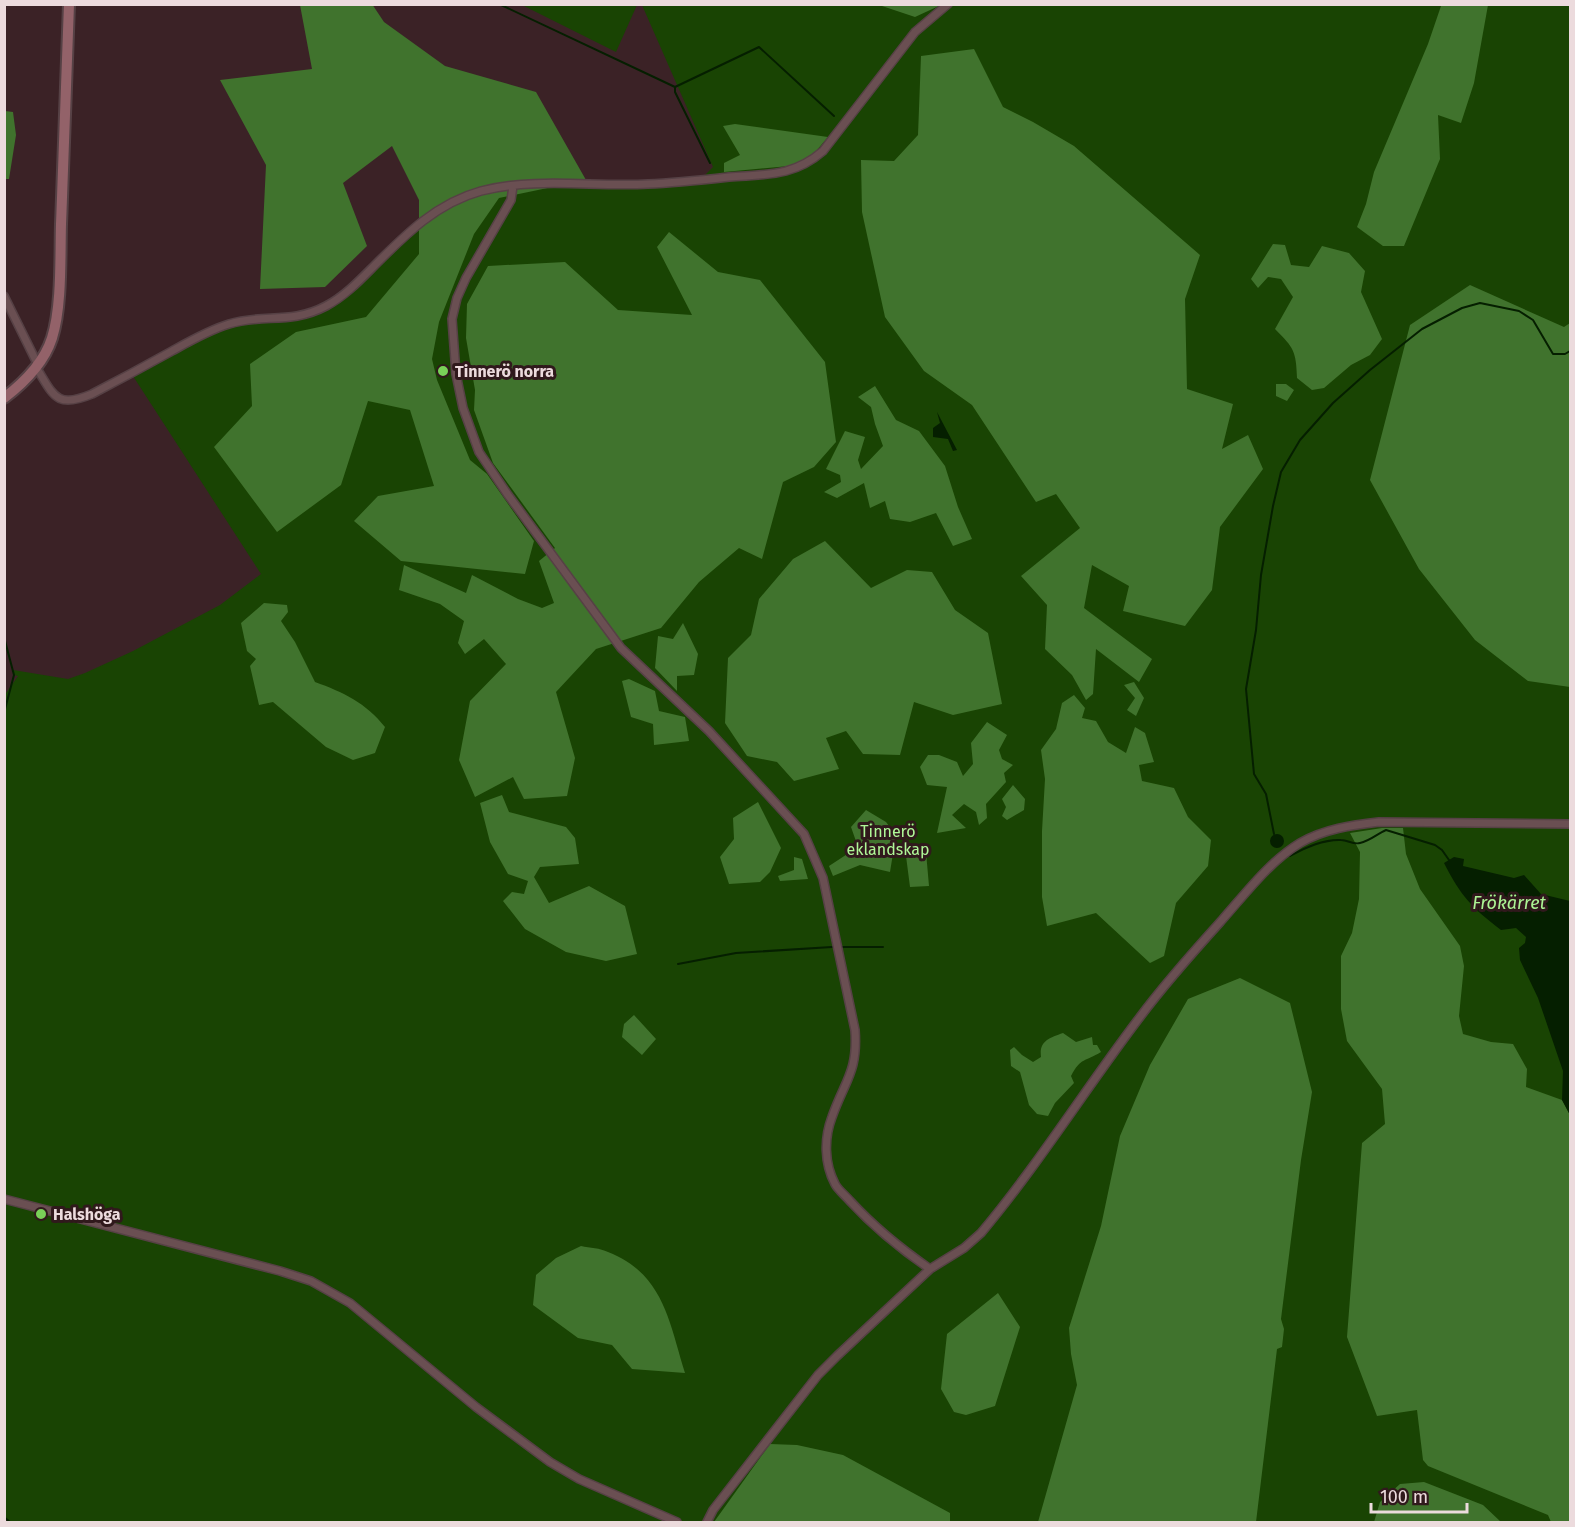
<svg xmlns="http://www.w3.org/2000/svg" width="1575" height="1527" font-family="'Fira Sans',sans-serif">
  <rect width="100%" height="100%" fill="#3b2226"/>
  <path fill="#194403" d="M 522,5 L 637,5 L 616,52 Z
    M 642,5 L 1570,5 L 1570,1522 L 9,1522 L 4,1518 L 4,696 L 18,676 L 14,675 L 13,670 L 68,679 L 85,673 L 133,651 L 220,605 L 261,574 L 131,373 L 223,326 L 303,316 L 334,300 L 397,243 L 456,200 L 563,185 L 700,180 L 713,167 Z"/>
  <path fill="#40732d" d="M 372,4 L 384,22 L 445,66 L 536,92 L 586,180 L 499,198 L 474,234 L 439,322 L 432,359 L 437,380 L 470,460 L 487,474 L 534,541 L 525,574 L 401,561 L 354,521 L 378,496 L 434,486 L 410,410 L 368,401 L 341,485 L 277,532 L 214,447 L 252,406 L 250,364 L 296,332 L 366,317 L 419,254 L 419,200 L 392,146 L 343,183 L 367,246 L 325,287 L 260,289 L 266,165 L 220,80 L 312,69 L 300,5 Z
    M 1445,4 L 1488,5 L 1474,83 L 1461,123 L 1438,115 L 1440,159 L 1404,246 L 1383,246 L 1357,227 L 1366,204 L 1374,172 L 1428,44 L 1441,6 Z
    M 879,5 L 941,5 L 915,17 Z
    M 974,49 L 1003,107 L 1033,122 L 1074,146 L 1200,255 L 1185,299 L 1187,389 L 1233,404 L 1222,449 L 1248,435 L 1263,469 L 1220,527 L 1212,590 L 1185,626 L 1123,611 L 1129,586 L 1092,565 L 1084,608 L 1152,659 L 1139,682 L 1096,649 L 1093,694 L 1086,700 L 1072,675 L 1045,649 L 1047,605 L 1021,576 L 1080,528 L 1056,494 L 1036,502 L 972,405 L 924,371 L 885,317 L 862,212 L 861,160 L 894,161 L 918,135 L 921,56 Z
    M 5,111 L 13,112 L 16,135 L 9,179 L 5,179 Z
    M 735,124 L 828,137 L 811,157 L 789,166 L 724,172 L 724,163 L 740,155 L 723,126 Z
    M 669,232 L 718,272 L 760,280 L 825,362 L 836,442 L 814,467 L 783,482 L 762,559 L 739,548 L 699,582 L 661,628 L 596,649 L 556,692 L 575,758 L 567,796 L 524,799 L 513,777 L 475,797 L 459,760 L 470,701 L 506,664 L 484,639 L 465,654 L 458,643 L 464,621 L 440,604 L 399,590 L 404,565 L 466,593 L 472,575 L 518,599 L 542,608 L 554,603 L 539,561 L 555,548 L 493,463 L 474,410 L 475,390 L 466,338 L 467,304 L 488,266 L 565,262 L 618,310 L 692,315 L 657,247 Z
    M 1273,244 L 1285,245 L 1291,265 L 1309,267 L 1322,246 L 1349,253 L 1365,271 L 1361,292 L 1382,339 L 1370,355 L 1351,365 L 1324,388 L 1312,390 L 1297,378 C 1296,351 1294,348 1275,329 L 1293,297 L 1281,279 L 1268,277 L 1258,288 L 1251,279 Z
    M 1470,285 L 1564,327 L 1570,323 L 1570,687 L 1528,681 L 1475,640 L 1419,569 L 1370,480 L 1410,325 Z
    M 1276,384 L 1286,384 L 1294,390 L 1287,401 L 1276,396 Z
    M 875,386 L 896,420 L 919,431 L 945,466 L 958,507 L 972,539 L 953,546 L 936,513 L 910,522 L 890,519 L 885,501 L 870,508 L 864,483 L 837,498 L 824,492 L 841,482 L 840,475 L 826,469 L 845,431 L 865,437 L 858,460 L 861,469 L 883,446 L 875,424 L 871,407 L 858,397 Z
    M 825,541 L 871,588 L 907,570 L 932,572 L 955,610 L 988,633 L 1002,704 L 953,715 L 914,702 L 900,755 L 863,754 L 846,731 L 826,738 L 839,769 L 794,781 L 777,762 L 747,756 L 725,723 L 728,658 L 751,635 L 759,599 L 793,559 Z
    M 264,603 L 287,605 L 288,612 L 281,621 L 295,642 L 315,682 C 343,692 366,703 385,727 L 375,753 L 353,760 L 326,747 L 273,702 L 259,705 L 250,666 L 256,659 L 247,651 L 241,623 Z
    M 683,623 L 698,654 L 694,675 L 677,676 L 677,691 L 655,668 L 658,636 L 673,639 Z
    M 629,679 L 655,691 L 659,711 L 685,717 L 689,741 L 654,745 L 653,724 L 631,717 L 622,681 Z
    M 1134,682 L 1144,698 L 1136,716 L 1127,710 L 1135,698 L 1124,685 Z
    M 1074,695 L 1085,708 L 1082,718 L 1096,721 L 1108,742 L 1126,753 L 1135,727 L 1145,733 L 1154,762 L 1139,765 L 1142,781 L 1174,788 L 1188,817 L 1211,840 L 1208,866 L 1176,903 L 1164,956 L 1150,963 L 1096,913 L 1047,926 L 1042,897 L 1042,831 L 1045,779 L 1041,750 L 1056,729 L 1062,703 Z
    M 987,722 L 1007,735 L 999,750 L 1002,759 L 1013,765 L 1004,773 L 1006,782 L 986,804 L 987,818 L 979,825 L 976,812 L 964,804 L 952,815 L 966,828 L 937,833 L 947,787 L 927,785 L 920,767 L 928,755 L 939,755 L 957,762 L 963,776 L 973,764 L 971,743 Z
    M 1013,785 L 1025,799 L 1024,810 L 1007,820 L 1002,816 L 1006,807 L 1002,799 Z
    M 502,795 L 509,812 L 566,827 L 575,838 L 579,864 L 540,867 L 534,877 L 549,903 L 589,886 L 625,906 L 637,954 L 606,961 L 566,952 L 525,929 L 503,901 L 512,892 L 524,894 L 528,881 L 508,874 L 490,842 L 480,803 Z
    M 758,802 L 781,848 L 770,872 L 760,882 L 729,884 L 720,857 L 734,839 L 733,818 Z
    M 866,810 L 886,822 L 896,835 L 890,872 L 860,865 L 833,876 L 829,866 L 858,847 L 851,827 Z
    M 1382,828 L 1403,828 L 1406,854 L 1420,889 L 1460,946 L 1464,966 L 1459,1016 L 1463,1034 L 1491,1042 L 1513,1044 L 1527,1069 L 1526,1087 L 1562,1100 L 1570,1115 L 1570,1522 L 1551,1522 L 1548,1515 L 1428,1466 L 1423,1460 L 1417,1410 L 1377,1416 L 1347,1337 L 1362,1143 L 1385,1124 L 1382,1089 L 1347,1041 L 1341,1009 L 1341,956 L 1352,933 L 1359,899 L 1360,852 L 1350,833 Z
    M 926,852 L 929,886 L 910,887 L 906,856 Z
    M 794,857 L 802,859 L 808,879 L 780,881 L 778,876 L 794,870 Z
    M 1240,978 L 1290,1003 L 1312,1092 L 1301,1160 L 1281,1319 L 1284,1329 L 1282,1347 L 1277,1349 L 1256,1522 L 1038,1522 L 1077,1385 L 1071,1354 L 1069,1328 L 1101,1226 L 1120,1136 L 1150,1065 L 1188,999 Z
    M 634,1015 L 656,1039 L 642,1055 L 622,1037 L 624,1024 Z
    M 1063,1033 L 1076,1042 L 1092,1037 L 1093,1045 L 1097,1045 L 1101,1052 C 1085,1062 1081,1057 1071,1076 L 1074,1083 L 1055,1103 L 1048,1116 L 1037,1114 L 1029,1105 L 1020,1072 L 1011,1066 L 1010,1050 L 1014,1047 L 1022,1055 L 1033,1062 L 1041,1057 C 1039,1041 1049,1038 1063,1033 Z
    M 581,1246 C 590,1248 600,1248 608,1252 C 664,1274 669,1322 685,1373 L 632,1369 L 612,1345 L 578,1338 L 533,1305 L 536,1275 L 556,1258 Z
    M 998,1293 L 1020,1327 L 995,1406 L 966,1415 L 954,1412 L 941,1389 L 947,1334 Z
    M 770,1444 L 797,1445 L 843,1455 L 950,1513 L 950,1522 L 714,1522 Z
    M 1424,1482 L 1483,1505 L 1501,1522 L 1374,1522 L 1380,1502 L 1400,1484 Z"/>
  <path fill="#051f00" d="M 937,412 L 957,450 L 953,451 L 948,439 L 933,437 L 933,428 L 940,423 Z
    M1270 841a7 7 0 1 1 14 0a7 7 0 1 1-14 0Z
    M 1454,857 L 1464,859 L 1463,866 L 1514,878 L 1524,875 L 1541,894 L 1570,901 L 1570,1115 L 1562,1100 L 1563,1071 L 1538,998 L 1520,960 L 1519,948 L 1525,943 L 1526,937 L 1516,928 L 1501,930 C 1471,907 1461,896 1444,863 Z"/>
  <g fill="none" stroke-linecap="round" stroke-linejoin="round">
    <path stroke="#051f00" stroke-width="2" d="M 499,4 L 675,87 L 759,47 L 834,116
      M 675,87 L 675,92 L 710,163
      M 4,637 L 14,675 L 4,713
      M 1274,834 L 1266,794 L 1254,774 L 1246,689 L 1256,630 L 1261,575 L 1273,506 L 1281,472 L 1300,440 L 1333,403 L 1370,370 L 1422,329 L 1462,308 L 1480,303 L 1519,311 L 1533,320 L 1553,354 L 1565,354 L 1570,351
      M 1290,856 C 1304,848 1325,839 1341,840 C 1348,840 1353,845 1360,843 C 1370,841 1377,834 1386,830 L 1435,845 L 1442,850 L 1449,860
      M 841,947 L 883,947
      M 678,964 L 736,953 L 832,947
      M 4,1517 L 10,1522"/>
    <g stroke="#564145" stroke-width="10">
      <path id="street" d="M 513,186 L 511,200 L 466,278 L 457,298 L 452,319 L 456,374 L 463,408 L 479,452 L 508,495 L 621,648 L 709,731 L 804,834 L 823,878 L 855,1030 C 858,1072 845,1080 832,1117 C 824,1138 824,1163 835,1184 C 838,1190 845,1195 850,1201 C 874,1227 901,1249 930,1269
        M 4,296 L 38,365
        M 36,367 C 54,396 56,409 92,394 C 119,380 145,366 172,351 C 190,341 209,330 229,324 C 264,313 290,325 326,306 C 345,296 360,280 375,265 C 406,234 437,203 481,191 C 535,177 593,187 648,184 C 675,183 702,180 729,177 C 766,174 793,177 823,151 L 915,32 L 948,4
        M 4,1199 L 280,1271 L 311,1281 L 350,1303 L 476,1407 L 550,1462 L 579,1479 L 677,1522
        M 707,1522 L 713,1510 L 818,1375 L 837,1356 L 930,1269 L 964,1248 L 981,1233 C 1038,1165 1086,1088 1140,1017 C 1165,983 1194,951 1222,920 C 1246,893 1269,862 1300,843 C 1324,829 1352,825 1379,822 L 1570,824"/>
    </g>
    <g stroke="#564145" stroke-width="14">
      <path id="secondary" d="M 4,398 C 25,382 44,363 52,338 C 62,306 60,258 61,224 C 64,151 66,78 69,4"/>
    </g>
    <use href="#street" stroke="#6a4f52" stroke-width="7"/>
    <use href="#secondary" stroke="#936269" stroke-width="10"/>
  </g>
  <g fill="#79d158" stroke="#30191c" stroke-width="2">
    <circle cx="443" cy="371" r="6"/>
    <circle cx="41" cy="1214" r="6"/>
  </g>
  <g text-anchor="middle" stroke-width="6" stroke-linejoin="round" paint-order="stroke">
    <g font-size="16" font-weight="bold" fill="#ecdbdd" stroke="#30191c" text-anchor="start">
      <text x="455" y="377">Tinnerö norra</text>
      <text x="53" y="1220">Halshöga</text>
    </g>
    <g font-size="16" fill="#b0f898" stroke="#30191c">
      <text x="888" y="837">Tinnerö<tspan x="888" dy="18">eklandskap</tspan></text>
    </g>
    <g font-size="18" font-style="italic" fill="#acf494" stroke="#30191c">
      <text x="1509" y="909">Frökärret</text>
    </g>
  </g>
  <rect width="1575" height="1527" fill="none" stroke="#ecdbdd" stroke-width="12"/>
  <path d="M1371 1503v9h96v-9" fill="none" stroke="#ecdbdd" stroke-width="3"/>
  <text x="1380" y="1503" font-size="18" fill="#ecdbdd" stroke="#30191c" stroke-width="4.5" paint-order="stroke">100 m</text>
</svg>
